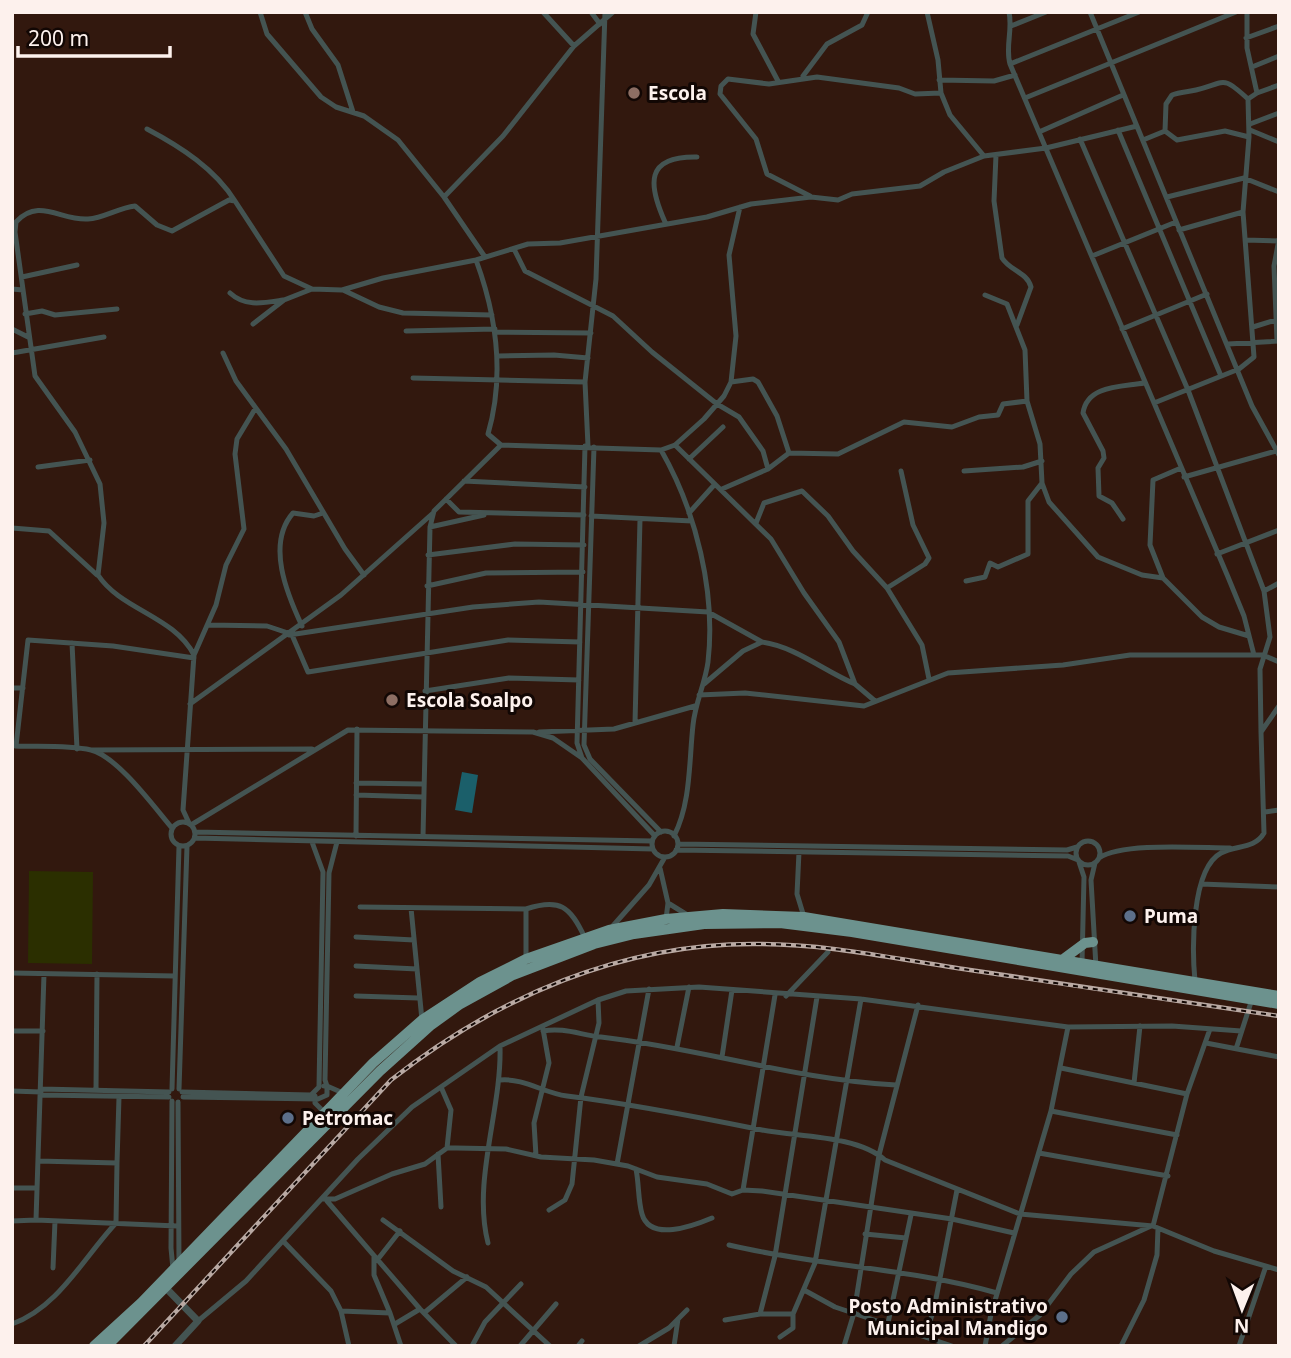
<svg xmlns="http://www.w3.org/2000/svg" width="1291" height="1358" font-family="'Noto Sans',sans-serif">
  <rect width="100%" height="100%" fill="#32180e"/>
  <path fill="#2b2f00" d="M 29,871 L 93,872 L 92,964 L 28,963 Z"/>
  <path fill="#1b5f6a" d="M 462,772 L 478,775 L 472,813 L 455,810 Z"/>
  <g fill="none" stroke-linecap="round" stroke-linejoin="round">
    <path stroke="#445452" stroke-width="5" d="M 260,12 L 267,34 L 321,97 L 336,107 L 364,116 L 398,140 L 444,197 L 485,257
      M 305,12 L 312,29 L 338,65 L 353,112
      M 543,12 L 574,46
      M 591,12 L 600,24
      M 756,12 L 753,34 L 778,81
      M 927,12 L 938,60 L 941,93 L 950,115 L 984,156
      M 1009,12 C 1013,30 1005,47 1010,64 L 1228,577 L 1244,616 L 1254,655
      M 1090,12 L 1252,406 L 1279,455
      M 1011,26 L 1046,12
      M 1246,38 L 1279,26
      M 1010,64 L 1139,12
      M 1252,67 L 1279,56
      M 803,76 L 827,44 L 862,25 L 868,12
      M 939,80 L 994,81 L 1015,75
      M 1257,93 L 1279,85
      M 1025,98 L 1236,12
      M 1250,124 L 1279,113
      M 147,129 C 181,147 215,169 235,201
      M 1118,130 L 1221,376
      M 1250,130 L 1279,142
      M 1165,131 L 1177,140 L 1225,131 L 1249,137
      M 1039,132 L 1123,95
      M 1080,139 L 1188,390 L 1264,591 L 1270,637 L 1260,669 L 1261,732
      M 1143,140 L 1165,131 L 1166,104 L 1172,95 C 1180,92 1188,92 1196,90 C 1226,83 1221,74 1248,99
      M 996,155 L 994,201 L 1002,258 C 1010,271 1027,272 1031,287 L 1017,325
      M 810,196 L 767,174 L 756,139 L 720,94 L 721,86 L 728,79 L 769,84 L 817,77 L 899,88 L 915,94 L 941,93
      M 444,197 L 503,136 L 574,46 L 613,12
      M 1167,197 L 1244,178 L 1279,192
      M 665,222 C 648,184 645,156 697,157
      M 1179,230 L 1243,212
      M 1245,240 L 1279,241
      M 514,249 L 525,271 L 613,316 L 652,352 L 717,404 L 739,417 L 763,451 L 768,469
      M 1092,256 L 1176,222
      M 476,260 C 497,317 505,375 488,434 L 501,445
      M 22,277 L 77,265
      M 12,289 L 23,290
      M 343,290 L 379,307 L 403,313 L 492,315
      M 230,293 C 245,307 263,303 283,300
      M 985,295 L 1007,304 L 1025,350 L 1027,401 L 1040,444 L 1042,483 L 1049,502 L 1098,557 L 1142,575 L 1163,578
      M 25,314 L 42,311 L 55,315 L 117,309
      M 253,324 L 284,300 L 312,289
      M 1253,327 L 1276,320
      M 12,329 L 28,337
      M 1122,329 L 1207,294
      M 406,331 L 495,329
      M 495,332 L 591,333
      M 1277,341 L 1274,266 L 1279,239
      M 1228,344 L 1279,341
      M 12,353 L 104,337
      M 223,353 L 236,381 L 286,449 L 345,549 L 364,575
      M 498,356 L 554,355 L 588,358
      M 413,378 L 585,382
      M 731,382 L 753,379 L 758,382 L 777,416 L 789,453
      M 1154,403 L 1239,369 L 1254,357 L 1243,212 L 1249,137 L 1248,99 L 1257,93 L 1247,48 L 1247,12
      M 675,445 L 771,539 L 804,593 L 839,642 L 855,684 L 875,701
      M 585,446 L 577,743 L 582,758 L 655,836
      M 588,446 L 585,382 L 596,279 L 605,12
      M 594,447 L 584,745 L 590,759 L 661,832
      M 661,450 L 675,445 L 704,419 L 724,396 L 731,382 L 736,336 L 729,255 L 740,207
      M 689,459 L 723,427
      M 38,467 L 90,460
      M 1181,468 L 1153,480 L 1150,545 L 1163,578 L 1202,617 L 1219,627 L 1249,636
      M 964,471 L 1023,467 L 1042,461
      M 1184,477 L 1276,451
      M 464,481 L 585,487
      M 722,489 L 768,469 L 789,453 L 838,454 L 904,422 L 952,427 L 979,417 L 998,415 L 1003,404 L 1027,401
      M 446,499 L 459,512 L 584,515
      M 689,513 L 715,484
      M 591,516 L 692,521
      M 1123,519 L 1112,503 L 1099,496 L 1098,468 L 1104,458 L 1103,451 L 1083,413 C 1087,385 1121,387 1144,383
      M 756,523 L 764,503 L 802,491 L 828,516 L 853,551 L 887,588 L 922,645 L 929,679
      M 430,527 L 484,515
      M 12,528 L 49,531 L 97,575
      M 1217,554 L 1279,530
      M 428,555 L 515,544 L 584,545
      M 966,581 L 985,577 L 990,563 L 998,567 L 1028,554 L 1028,501 L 1042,483
      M 427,586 L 486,573 L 583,572
      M 887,588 L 925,564 L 929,558 L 913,525 L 901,471
      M 1264,591 L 1279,583
      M 208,625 L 267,626 L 291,634
      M 302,626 C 287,594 266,544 293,513 L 314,516 L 323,513
      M 289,635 L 473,607 L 539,602 L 708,612 L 762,642
      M 292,635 L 308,672 L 508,640 L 580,642
      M 72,643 L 77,749
      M 194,655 C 174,616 121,610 98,575 L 104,523 L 100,484 L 75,432 L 35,376 L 15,232 L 16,222 C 39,197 61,221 88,219 C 104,218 118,208 135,206 L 157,225 L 172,231 L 229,200 L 235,201 L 284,276 L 312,289 L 342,290 L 383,278 L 476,260 L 528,244 L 560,243 L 707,217 L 751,204 L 811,197 L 838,200 L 852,194 L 920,186 L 944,172 L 984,156 L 1046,148 L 1137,126
      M 704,684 L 743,651 L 762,642 C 796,647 824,671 855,684
      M 12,688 L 23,688
      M 425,691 L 509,678 L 579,680
      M 699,695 L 745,693 L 864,706 L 948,673 L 1063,665 L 1130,655 L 1263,655 L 1279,662
      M 190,704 L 341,595 L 432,514
      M 635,723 L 640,519
      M 539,732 L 614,729 L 695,706
      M 15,746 C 39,747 67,745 91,750 C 118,757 154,807 172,828
      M 16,746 L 28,640 L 113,646 L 194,658
      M 91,750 L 312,749
      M 356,783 L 423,784
      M 356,795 L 423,797
      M 1265,812 L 1279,810
      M171 834a12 12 0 1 1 24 0a12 12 0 1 1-24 0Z
      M 189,823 L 183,810 L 194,655 L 216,605 L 226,565 L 244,529 L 235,454 L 237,439 L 255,409
      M 191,825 L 348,730 L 533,732 L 553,738 L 582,758
      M652 844a13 13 0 1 1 26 0a13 13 0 1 1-26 0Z
      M 195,832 L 652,841
      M 356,836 L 357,729
      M 423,837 L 430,527 L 434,511 L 501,445 L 661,450 C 696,511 716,592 708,662 C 705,684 695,703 693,725 C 689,761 691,803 674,836
      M 195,838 L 653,849
      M1076 853a12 12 0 1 1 24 0a12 12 0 1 1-24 0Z
      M 337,842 L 329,873 L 325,1080 L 327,1086 L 343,1093
      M 678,844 L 1067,850 L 1077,847
      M 676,850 L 1068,856 L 1078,860
      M 799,852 L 797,894 L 804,917
      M 1099,858 C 1122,842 1199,848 1230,848
      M 1079,862 L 1084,877 L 1082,963
      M 1095,863 L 1091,880 L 1096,967
      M 660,868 L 668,903 L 666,919
      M 1201,884 L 1279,887
      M 668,903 L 689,916
      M 360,907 L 526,909 C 560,898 570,906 585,938
      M 411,908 L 422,1020
      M 526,909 L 526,958
      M 611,928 L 649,885 L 665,857
      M 356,937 L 414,940
      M 356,966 L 417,969
      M 12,973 L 175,976
      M 44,974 L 36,1220 L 177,1226
      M 1195,981 C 1192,950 1191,869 1221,853 C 1236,845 1255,849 1264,833 L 1261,732 L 1279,706
      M 356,996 L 418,998
      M 786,996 L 828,952
      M 12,1031 L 43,1031
      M 543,1031 C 563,1027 581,1035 601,1037 C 700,1048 797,1080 896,1085
      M 1206,1043 L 1279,1057
      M 677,1047 L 689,987
      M 1236,1049 L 1252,999
      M 722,1057 L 732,990
      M 1061,1068 L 1187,1094
      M 500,1080 C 525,1078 543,1093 567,1096 C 632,1104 698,1117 762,1130 C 798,1137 857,1135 885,1160 L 1020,1214 L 1153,1226 L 1214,1251 L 1279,1270
      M 1134,1083 L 1140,1026
      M 441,1087 L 451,1110 L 447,1148
      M 41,1089 L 169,1092
      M 172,1089 L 179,846
      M 179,1089 L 187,846
      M 96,1090 L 97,974
      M 12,1091 L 41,1092
      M 182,1092 L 311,1095 L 319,1087 L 323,872 L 312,842
      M 41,1095 L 169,1097
      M 315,1096 L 315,1103 L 325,1113
      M 183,1097 L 318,1099 L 327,1095 L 327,1086 L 324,1086
      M 172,1101 L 171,1248 L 173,1269
      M 178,1102 L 179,1263
      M 1051,1111 L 1177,1135
      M 1039,1153 L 1168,1176
      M 438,1154 L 441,1207
      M 536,1156 L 534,1123 L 549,1063 L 543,1029
      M 38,1161 L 117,1163 L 119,1097
      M 617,1164 L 649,989
      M 636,1169 C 639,1184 638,1200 642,1214 C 650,1242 693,1226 712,1218
      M 12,1188 L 37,1188
      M 743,1190 L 775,995
      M 322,1199 L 335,1199 L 392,1174 L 425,1164 L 447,1148 L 456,1148 L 506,1149 L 541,1157 L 594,1160 L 628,1166 L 657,1177 L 707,1184 L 732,1194 L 743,1190 L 762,1191 L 952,1219 L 1014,1233
      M 327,1201 L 420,1309 L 456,1346
      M 549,1210 L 565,1200 L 572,1184 L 581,1097 L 599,1023 L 598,1000
      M 383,1220 L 453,1271 L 486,1287 L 550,1346
      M 12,1221 L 36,1220
      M 1153,1226 L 1187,1094 L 1210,1029
      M 865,1234 L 906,1238
      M 284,1242 L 331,1291 L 341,1311 L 349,1346
      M 488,1243 C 472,1181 502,1109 500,1046
      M 729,1245 C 817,1266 909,1268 997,1293
      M 374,1256 L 374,1275 L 390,1313
      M 378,1259 L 400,1231
      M 53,1268 L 55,1221
      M 804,1290 L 835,1307 L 952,1346
      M 341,1311 L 390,1313 L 401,1346
      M 424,1313 L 467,1277
      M 760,1314 L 775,1256 L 817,997
      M 725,1320 L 760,1314 L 793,1314
      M 198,1321 L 246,1281 L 358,1159 L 412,1107 L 500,1046 L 598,1000 L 626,991 L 699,987 L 861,999 L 1068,1027 L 1172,1026 L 1241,1031
      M 888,1323 L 911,1215
      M 12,1324 C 58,1308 84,1257 116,1223 L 117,1163
      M 395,1324 L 420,1309
      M 925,1336 L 934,1309 L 957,1190
      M 780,1337 L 793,1328 L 793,1314 L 815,1263 L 861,999
      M 472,1346 L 485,1322 L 521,1284
      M 520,1346 L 556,1304
      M 578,1346 L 582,1341
      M 639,1346 L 669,1328 L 687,1310
      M 674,1346 L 678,1319
      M 844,1346 L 854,1313 L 879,1155 L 918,1005
      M 985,1346 L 991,1314 L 1051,1111 L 1068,1027
      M 1002,1346 L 1040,1315 L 1071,1274 L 1094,1252 L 1151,1226
      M 1121,1346 L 1144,1300 L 1157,1255 L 1158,1228
      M 1239,1346 L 1266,1266"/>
    <path stroke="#445452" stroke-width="7" d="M 163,1285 L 198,1321 L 175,1346"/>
    <path stroke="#6c928e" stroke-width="10" d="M 1062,960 L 1085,943 L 1093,942
      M 94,1346 L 141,1303 L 373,1063 L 422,1020 L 480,982 L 526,959 L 609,930 L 666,919 L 723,914 L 804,917 L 1279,996
      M 107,1346 L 380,1071 L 430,1026 L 459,1005 L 513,975 L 594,944 L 634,934 L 704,924 L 780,923 L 852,932 L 1279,1004"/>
    <g stroke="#b9a9a3" stroke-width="4.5">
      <path id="rail" d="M 144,1346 L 391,1080 C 497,997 623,942 760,944 C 830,944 901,960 970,970 C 1073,986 1176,1001 1279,1016"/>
    </g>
    <use href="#rail" stroke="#120704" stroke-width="2" stroke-dasharray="5" stroke-linecap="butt"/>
  </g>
  <g fill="#8d6e63" stroke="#120704" stroke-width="2.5">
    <circle cx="634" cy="93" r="7"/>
    <circle cx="392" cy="700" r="7"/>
  </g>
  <g fill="#5c6f8a" stroke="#120704" stroke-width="2.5">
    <circle cx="1130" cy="916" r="7"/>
    <circle cx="288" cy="1118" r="7"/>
    <circle cx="1062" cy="1317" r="7"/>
  </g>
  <g text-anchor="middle" stroke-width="6" stroke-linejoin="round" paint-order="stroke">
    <g font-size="19" font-weight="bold" fill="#fdf1ed" stroke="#120704" text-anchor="start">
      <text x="648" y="100">Escola</text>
      <text x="406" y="707">Escola Soalpo</text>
      <text x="1144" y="923">Puma</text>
      <text x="302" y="1125">Petromac</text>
      <text x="1048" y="1313" text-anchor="end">Posto Administrativo<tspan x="1048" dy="22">Municipal Mandigo</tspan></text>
    </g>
  </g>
  <rect width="1291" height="1358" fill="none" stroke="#fdf1ed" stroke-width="28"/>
  <g transform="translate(1242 1309) rotate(181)" stroke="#120704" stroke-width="5" paint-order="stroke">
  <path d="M0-5L12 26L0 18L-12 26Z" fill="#fdf1ed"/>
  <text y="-10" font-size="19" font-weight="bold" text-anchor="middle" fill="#fdf1ed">N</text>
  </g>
  <path d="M18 46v10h152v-10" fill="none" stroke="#fdf1ed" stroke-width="3.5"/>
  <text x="28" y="46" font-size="21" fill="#fdf1ed" stroke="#120704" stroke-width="5" paint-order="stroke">200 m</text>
</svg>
